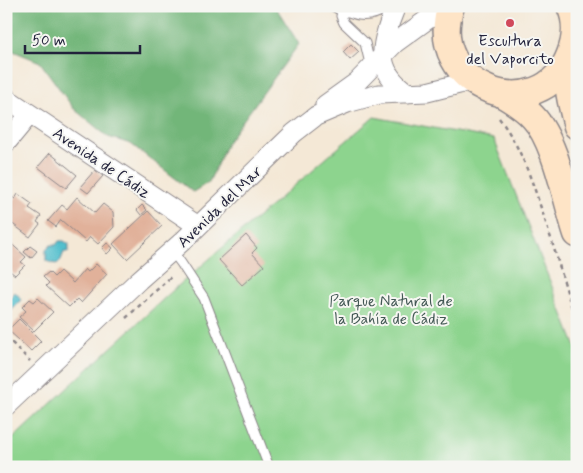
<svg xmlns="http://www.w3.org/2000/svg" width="583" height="473" font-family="Mynerve,sans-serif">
  <rect width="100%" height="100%" fill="#f6f6f2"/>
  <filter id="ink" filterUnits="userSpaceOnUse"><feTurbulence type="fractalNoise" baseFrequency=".02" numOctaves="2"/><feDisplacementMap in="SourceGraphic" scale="10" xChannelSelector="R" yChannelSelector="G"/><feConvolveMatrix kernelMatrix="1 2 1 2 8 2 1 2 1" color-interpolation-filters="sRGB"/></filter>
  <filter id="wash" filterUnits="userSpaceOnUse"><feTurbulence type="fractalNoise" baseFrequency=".0096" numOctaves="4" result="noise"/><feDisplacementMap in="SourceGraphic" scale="20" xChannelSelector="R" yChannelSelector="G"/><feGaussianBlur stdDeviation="1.12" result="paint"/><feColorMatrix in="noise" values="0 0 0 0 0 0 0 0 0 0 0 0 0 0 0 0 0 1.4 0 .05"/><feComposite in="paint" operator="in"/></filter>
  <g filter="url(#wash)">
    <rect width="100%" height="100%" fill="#f4e8d6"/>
    <path fill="#8dd48e" stroke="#587b64" d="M 374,117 L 494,139 L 577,350 L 577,467 L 6,467 L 6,445 L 171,292 Z"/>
    <path fill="#72b679" stroke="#4a6c5a" d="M 6,6 L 275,6 L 299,44 L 228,141 L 209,182 L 193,192 L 131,144 L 108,137 L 74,109 L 40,62 L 6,48 Z"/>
    <path fill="#53bfcd" stroke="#3a7084" d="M 59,241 L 64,241 L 69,244 L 68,252 L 64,252 L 60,262 L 56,264 L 46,261 L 46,250 L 51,245 L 56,245 Z
      M 15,292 L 22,300 L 7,315 L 6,301 Z"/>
    <g id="blocks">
      <path fill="#e1b19a" d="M 351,44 L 359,52 L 350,60 L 343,52 Z
        M 50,153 L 77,175 L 66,188 L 38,167 Z
        M 95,170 L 103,176 L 88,193 L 80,187 Z
        M 18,194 L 32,204 L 29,208 L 41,216 L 37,222 L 40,224 L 30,237 L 6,219 L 6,200 L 9,195 L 15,199 Z
        M 77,197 L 95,213 L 103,204 L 113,212 L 114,227 L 98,244 L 90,237 L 86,242 L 61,220 L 56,227 L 48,221 L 62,205 L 67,209 Z
        M 142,205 L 147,210 L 141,215 L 137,210 Z
        M 148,211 L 162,226 L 127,259 L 113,244 Z
        M 246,235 L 257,248 L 252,253 L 264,266 L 242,285 L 219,260 Z
        M 6,239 L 26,257 L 21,262 L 25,265 L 15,275 L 6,268 Z
        M 107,243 L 113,248 L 107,254 L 102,248 Z
        M 30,246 L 37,251 L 31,258 L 24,252 Z
        M 96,264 L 107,274 L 81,303 L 77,299 L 69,307 L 46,286 L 49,283 L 43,277 L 49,272 L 54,277 L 60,271 L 73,283 L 85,269 L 88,272 Z
        M 38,298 L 53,312 L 34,331 L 19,317 L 26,311 L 22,307 L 30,299 L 34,302 Z
        M 19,319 L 41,341 L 31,351 L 8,330 Z"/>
    </g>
  </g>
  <g filter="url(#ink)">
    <use href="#blocks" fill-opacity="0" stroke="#8b8588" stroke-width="1"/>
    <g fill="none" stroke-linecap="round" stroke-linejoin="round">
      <g stroke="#8b8588" stroke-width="11">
        <path id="service" d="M 333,6 L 343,12 C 349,11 353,14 359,15 C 371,17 382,11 392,6
          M 343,12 L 341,16 L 344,23 L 365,43 L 371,68
          M 172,251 L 181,263 L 204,298 L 269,467"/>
      </g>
      <g stroke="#8b8588" stroke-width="21">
        <path id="minor" d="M 396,6 C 382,41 371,69 408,93
          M 6,98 L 198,226
          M 325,105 L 357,82 L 395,43 L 446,6
          M 6,143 L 30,114
          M 6,406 L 139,280 L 184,240 L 294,133 L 316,116 L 347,103 L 379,94 L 427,92 L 459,84 L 470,80"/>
      </g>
      <g stroke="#8b8588" stroke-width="29">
        <path id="secondary" d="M 451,6 C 423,88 541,131 570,54 C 576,39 577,21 570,6
          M 568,61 C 566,84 571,104 577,126
          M 502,94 C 513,101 524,107 533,117 C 556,141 566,201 577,234"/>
      </g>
      <path stroke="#8b8588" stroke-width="2.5" stroke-dasharray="4 4" stroke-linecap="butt" d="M 499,118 C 520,146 530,175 541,208 C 554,246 565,286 577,325
        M 126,318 L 173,275
        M 6,337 L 30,361"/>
      <use href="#service" stroke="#fff" stroke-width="9"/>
      <use href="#minor" stroke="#fff" stroke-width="19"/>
      <use href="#secondary" stroke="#fee4c6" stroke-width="26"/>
    </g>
  </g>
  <circle fill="#d1495b" stroke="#f6f6f2" stroke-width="2" cx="510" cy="23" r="5"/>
  <g text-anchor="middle" stroke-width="4" stroke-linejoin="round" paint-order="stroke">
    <g font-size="16" fill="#22223b" stroke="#f6f6f2">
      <text x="510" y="46">Escultura<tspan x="510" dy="18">del Vaporcito</tspan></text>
    </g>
    <g font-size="16" fill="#22223b" stroke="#f6f6f2">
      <text transform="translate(102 162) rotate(34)" y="6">Avenida de Cádiz</text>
      <text transform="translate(219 206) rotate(-44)" y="6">Avenida del Mar</text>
    </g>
    <g font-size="16" fill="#425754" stroke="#f6f6f2">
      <text x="391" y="306">Parque Natural de<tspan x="391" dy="18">la Bahía de Cádiz</tspan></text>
    </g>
  </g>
  <rect width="583" height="473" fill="none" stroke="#f6f6f2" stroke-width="25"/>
  <path d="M25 45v8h115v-8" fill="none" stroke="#22223b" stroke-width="2.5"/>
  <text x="32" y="45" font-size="15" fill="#22223b" stroke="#f6f6f2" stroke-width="4" paint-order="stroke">50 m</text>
</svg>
